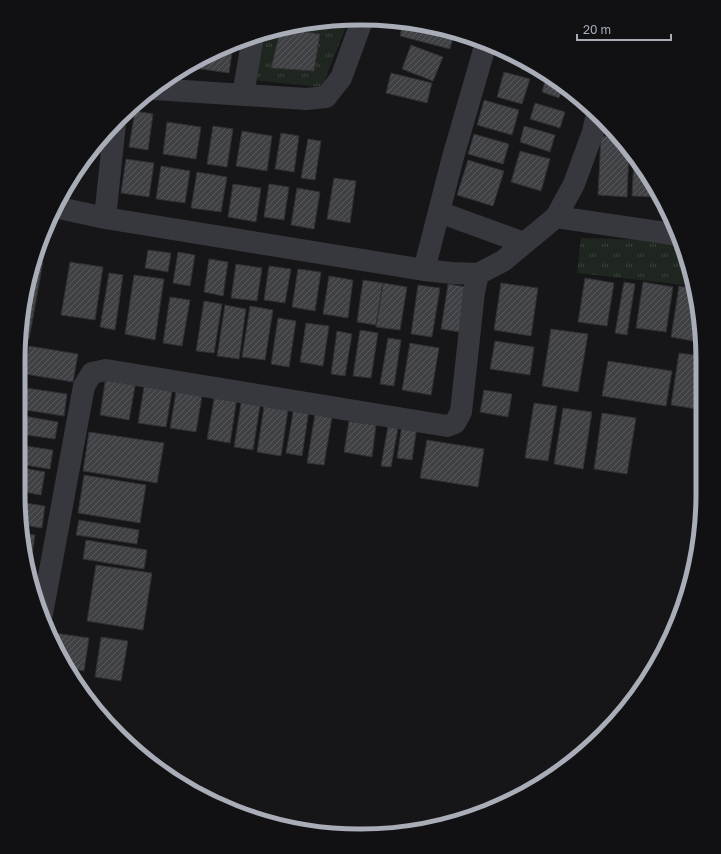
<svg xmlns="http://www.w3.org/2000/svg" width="721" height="854" font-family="'Golos Text',sans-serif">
  <defs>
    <pattern id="park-tufts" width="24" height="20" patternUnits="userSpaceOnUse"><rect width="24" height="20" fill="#1e261f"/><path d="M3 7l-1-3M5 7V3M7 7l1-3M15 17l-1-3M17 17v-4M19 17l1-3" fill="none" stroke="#3c433d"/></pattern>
    <pattern id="building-hatch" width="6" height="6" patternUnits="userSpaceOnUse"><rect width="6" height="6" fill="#404145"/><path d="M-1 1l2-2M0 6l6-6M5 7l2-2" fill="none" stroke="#595a5e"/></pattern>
  </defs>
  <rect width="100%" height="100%" fill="#161618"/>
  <path fill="url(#park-tufts)" d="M 349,19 L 322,87 L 251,80 L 258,35 L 294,25 Z
    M 581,238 L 681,241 L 694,286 L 577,273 Z"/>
  <path fill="url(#building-hatch)" stroke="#303034" d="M 403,22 L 428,25 L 454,33 L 450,49 L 400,36 Z
    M 281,28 L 320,34 L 314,71 L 271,68 Z
    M 228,45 L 233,46 L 229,73 L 187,67 Z
    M 411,45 L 443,57 L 433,81 L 402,69 Z
    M 523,61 L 546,73 L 545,75 L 521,69 Z
    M 504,72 L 530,79 L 522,104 L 497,97 Z
    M 391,73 L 432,83 L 427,103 L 386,93 Z
    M 547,74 L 563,86 L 559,98 L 542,92 Z
    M 484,100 L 519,110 L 512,135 L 477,125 Z
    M 535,103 L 565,112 L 560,128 L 530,119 Z
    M 135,111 L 153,114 L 148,150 L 129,147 Z
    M 167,122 L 201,127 L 196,159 L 163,154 Z
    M 213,126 L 233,129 L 227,167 L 207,164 Z
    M 524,126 L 555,135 L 550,152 L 520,142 Z
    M 242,131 L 272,136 L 267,171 L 236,166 Z
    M 281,133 L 299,136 L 294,172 L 275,169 Z
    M 474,134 L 509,144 L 503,164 L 468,154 Z
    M 601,136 L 618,137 L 629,151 L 627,197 L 598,195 Z
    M 308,139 L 321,141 L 315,180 L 301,178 Z
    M 520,151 L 550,159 L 541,191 L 511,182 Z
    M 634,156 L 645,170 L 655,188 L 654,197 L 632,196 Z
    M 126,159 L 154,163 L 149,197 L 121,193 Z
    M 468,160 L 504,171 L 493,206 L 457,195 Z
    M 161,166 L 190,171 L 185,203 L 156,199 Z
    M 197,172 L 227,177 L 221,212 L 191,208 Z
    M 334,178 L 356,181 L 350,223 L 327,219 Z
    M 233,184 L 261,188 L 256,222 L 228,217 Z
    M 269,184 L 289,187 L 284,220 L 264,217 Z
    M 297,188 L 320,192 L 314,229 L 291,225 Z
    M 148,250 L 171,253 L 168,272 L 145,268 Z
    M 178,252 L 195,255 L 190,286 L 173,283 Z
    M 209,259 L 228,262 L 223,296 L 204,292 Z
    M 38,261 L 43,262 L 29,339 L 21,337 L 21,316 Z
    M 70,262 L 103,267 L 95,320 L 61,315 Z
    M 236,264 L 262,268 L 257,301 L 231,298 Z
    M 269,266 L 291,269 L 285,303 L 264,300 Z
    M 298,269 L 321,272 L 315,311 L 292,307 Z
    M 109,273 L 123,275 L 115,330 L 100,327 Z
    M 134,275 L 164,279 L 155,340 L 125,334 Z
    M 329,276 L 353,280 L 348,318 L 323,314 Z
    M 585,278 L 614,283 L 607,326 L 578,322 Z
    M 363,280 L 383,283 L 376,325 L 357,322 Z
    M 624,282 L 635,284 L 627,335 L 615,333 Z
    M 643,282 L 673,287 L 666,332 L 636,328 Z
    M 383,283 L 407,287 L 400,330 L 376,327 Z
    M 501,283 L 538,288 L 531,336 L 494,330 Z
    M 448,284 L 473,288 L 466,333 L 441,329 Z
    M 418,285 L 440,288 L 432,337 L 411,334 Z
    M 679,286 L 695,289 L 696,293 L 698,310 L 693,341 L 671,337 Z
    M 170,297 L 190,300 L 182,346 L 163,343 Z
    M 204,301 L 222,304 L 214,353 L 196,351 Z
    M 225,305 L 246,309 L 239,359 L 217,356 Z
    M 250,306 L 273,310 L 265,360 L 242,357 Z
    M 278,318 L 296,321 L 289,367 L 271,364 Z
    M 306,323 L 329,326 L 323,366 L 300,362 Z
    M 551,329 L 588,334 L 578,392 L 542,386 Z
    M 360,330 L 378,333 L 371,378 L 353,376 Z
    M 337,331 L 352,334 L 345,376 L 331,374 Z
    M 388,338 L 401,340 L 394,386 L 380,384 Z
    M 495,341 L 534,347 L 530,375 L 490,369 Z
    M 410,343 L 439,348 L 431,395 L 402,390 Z
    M 29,346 L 78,354 L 73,382 L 25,374 Z
    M 679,353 L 703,356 L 703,410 L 671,405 Z
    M 608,361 L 672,371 L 666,406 L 602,396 Z
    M 106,376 L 136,381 L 129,420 L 100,415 Z
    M 145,381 L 173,385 L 166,427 L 138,423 Z
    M 177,386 L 203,390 L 196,432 L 170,428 Z
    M 20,387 L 67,394 L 64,416 L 19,409 Z
    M 484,390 L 512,394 L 508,417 L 480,412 Z
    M 215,394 L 237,398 L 230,443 L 207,439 Z
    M 242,397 L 261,400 L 253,450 L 234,447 Z
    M 265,400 L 289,404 L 281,456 L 257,452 Z
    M 534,403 L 557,406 L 548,461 L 525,458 Z
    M 294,407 L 309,410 L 302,456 L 286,453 Z
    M 563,408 L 592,412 L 583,469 L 554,464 Z
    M 602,413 L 636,418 L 627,474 L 594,469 Z
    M 315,414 L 332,417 L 324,465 L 307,463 Z
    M 19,415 L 58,422 L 55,439 L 19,434 Z
    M 349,421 L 376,425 L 372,457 L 344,452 Z
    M 402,425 L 417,427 L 412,460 L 397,458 Z
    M 388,426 L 398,428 L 391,467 L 381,466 Z
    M 89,432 L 164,443 L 157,483 L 83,471 Z
    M 427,440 L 484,449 L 478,487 L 420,478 Z
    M 19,445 L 53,450 L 50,469 L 18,464 Z
    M 18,467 L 45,472 L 41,495 L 18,491 Z
    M 84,475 L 146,485 L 140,523 L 78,513 Z
    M 19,502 L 45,506 L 42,528 L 22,525 Z
    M 79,520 L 139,530 L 137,544 L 76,535 Z
    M 23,533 L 35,535 L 30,571 L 28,571 Z
    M 86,540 L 147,550 L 144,569 L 83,559 Z
    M 96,565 L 152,573 L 143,630 L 87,621 Z
    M 48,632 L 89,638 L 84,671 L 69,668 L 53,645 Z
    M 101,637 L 128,641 L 121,681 L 95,677 Z"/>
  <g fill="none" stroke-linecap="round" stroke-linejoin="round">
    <path stroke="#37383d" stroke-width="22" d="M 154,89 L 306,99 L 326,97 L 341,78 L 363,18
      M 243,95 L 253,37
      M 55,207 L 105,218 L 424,270 L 452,273 L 478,274 L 503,261 L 556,217 L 679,235
      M 439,212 L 524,243
      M 556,217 L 574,184 L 593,132 L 597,114
      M 105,218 L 115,123
      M 424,270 L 453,157 L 486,43
      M 42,614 L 84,386 L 92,373 L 106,370 L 447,426 L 455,423 L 461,412 L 474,292 L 478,274"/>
  </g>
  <path d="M0 0H721V854H0ZM360 25H361A335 335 0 0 1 696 360V494A335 335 0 0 1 361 829H360A335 335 0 0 1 25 494V360A335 335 0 0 1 360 25Z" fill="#111113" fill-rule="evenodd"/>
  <path fill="none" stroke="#a8adb8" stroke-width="5" d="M360 25H361A335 335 0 0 1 696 360V494A335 335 0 0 1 361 829H360A335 335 0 0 1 25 494V360A335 335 0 0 1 360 25Z"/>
  <path d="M577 34v6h94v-6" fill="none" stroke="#a8adb8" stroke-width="2"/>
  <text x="583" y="34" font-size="12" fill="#a8adb8" stroke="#111113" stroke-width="3" paint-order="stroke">20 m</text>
</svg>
